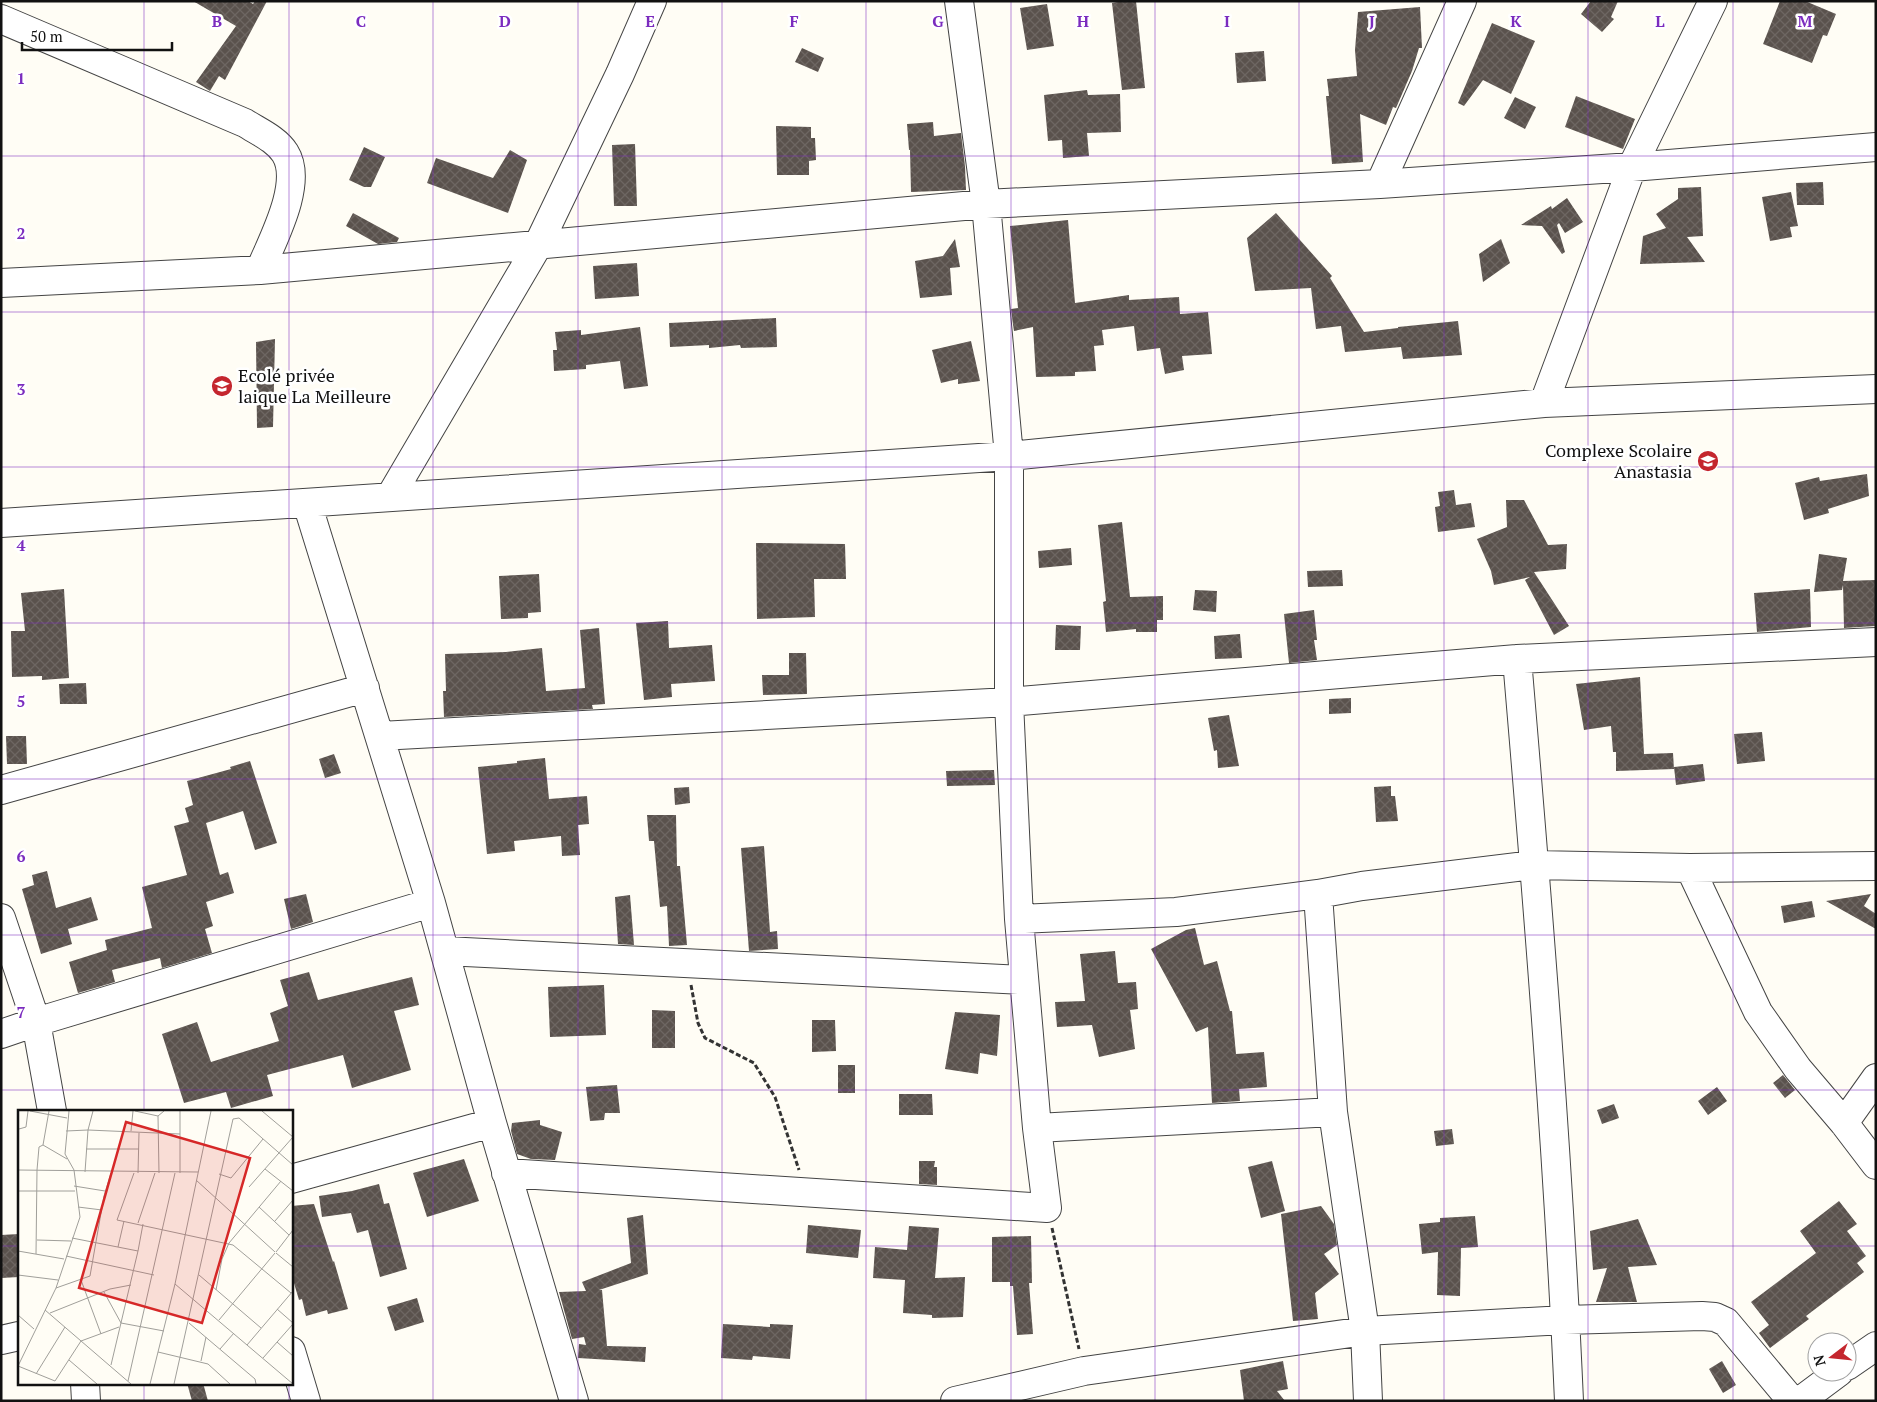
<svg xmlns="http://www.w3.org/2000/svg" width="1877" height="1402" font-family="'PT Serif',serif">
  <defs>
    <pattern id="building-cross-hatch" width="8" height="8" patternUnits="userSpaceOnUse" patternTransform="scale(1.25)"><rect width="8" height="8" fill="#5a524d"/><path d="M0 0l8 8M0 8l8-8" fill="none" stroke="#6d6662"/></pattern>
  </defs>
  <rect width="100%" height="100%" fill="#fffdf5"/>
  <path fill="url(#building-cross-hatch)" d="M 193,1 L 248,1 L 253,4 L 255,1 L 267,1 L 225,80 L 219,76 L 210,91 L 196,82 L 236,26 Z
    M 1123,1 L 1136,1 L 1145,88 L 1122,90 L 1112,3 Z
    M 1591,1 L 1618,1 L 1611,17 L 1614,19 L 1602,32 L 1581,14 Z
    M 1780,1 L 1805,1 L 1836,14 L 1827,36 L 1823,35 L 1812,63 L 1763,44 Z
    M 1047,4 L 1054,46 L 1027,50 L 1020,8 Z
    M 1420,7 L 1422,48 L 1419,48 L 1412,71 L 1396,108 L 1393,107 L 1386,125 L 1360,114 L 1363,162 L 1332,164 L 1326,96 L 1329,96 L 1327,79 L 1357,76 L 1355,50 L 1358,12 Z
    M 1492,23 L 1535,41 L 1511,94 L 1483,80 L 1464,106 L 1458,103 Z
    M 802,48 L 824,58 L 818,72 L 795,62 Z
    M 1264,51 L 1266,81 L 1237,83 L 1235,53 Z
    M 1087,90 L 1088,95 L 1120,94 L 1121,132 L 1087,133 L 1089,156 L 1063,158 L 1062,140 L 1048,141 L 1044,95 Z
    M 1576,96 L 1635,119 L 1623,149 L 1565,127 Z
    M 1515,97 L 1536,107 L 1525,129 L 1504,118 Z
    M 933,122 L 934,136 L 961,133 L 965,166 L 966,190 L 911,192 L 910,150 L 909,150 L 907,124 Z
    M 776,126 L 811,127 L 811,138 L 815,138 L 816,160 L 809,161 L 809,175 L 777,175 Z
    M 635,144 L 637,206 L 614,206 L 612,145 Z
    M 364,147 L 385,157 L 371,187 L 364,187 L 349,180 Z
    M 510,150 L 527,160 L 508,213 L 427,183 L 436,158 L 493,178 Z
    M 1823,182 L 1824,205 L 1797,205 L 1796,183 Z
    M 1701,187 L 1703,236 L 1687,237 L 1705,262 L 1640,264 L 1643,236 L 1666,228 L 1656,214 L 1678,199 L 1678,188 Z
    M 1791,192 L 1798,226 L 1790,227 L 1792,237 L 1770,241 L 1762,197 Z
    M 1567,198 L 1583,222 L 1565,233 L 1559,223 L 1557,225 L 1565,252 L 1562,254 L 1542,226 L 1521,225 L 1551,206 L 1552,209 Z
    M 353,213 L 399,238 L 397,242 L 378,244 L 346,226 Z
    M 1276,213 L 1332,276 L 1330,278 L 1364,332 L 1398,328 L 1398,327 L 1458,321 L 1462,355 L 1403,359 L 1401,347 L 1345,352 L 1341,326 L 1316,329 L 1311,288 L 1255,291 L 1247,238 Z
    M 1068,220 L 1075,303 L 1129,295 L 1129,300 L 1179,297 L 1180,314 L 1208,312 L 1212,354 L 1182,356 L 1184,370 L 1165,374 L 1160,348 L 1137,351 L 1134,326 L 1102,330 L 1104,345 L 1094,346 L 1096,371 L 1075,372 L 1075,376 L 1036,377 L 1033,327 L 1014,331 L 1013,325 L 1011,309 L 1018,308 L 1010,226 Z
    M 955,239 L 960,267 L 950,268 L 952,295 L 920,298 L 915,261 L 943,256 Z
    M 1501,239 L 1510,263 L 1483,282 L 1479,254 Z
    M 637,263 L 639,296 L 595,299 L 593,266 Z
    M 776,318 L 777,347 L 741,348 L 740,345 L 709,348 L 709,345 L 670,347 L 669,323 Z
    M 640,327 L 648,386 L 624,389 L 620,361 L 586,365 L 586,369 L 554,371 L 553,350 L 557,350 L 555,332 L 581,330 L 581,335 Z
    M 275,339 L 273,427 L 257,428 L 256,342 Z
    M 971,341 L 980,381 L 958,384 L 958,379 L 941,383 L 932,350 Z
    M 1867,474 L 1869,496 L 1828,509 L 1829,513 L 1804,520 L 1795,483 L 1819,477 L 1820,481 Z
    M 1454,490 L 1456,505 L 1471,503 L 1475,527 L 1438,532 L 1435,507 L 1440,506 L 1438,492 Z
    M 1506,500 L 1524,500 L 1548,545 L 1567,544 L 1566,569 L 1534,572 L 1569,626 L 1554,635 L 1525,580 L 1530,577 L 1494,585 L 1491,571 L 1477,539 L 1507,527 Z
    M 1122,522 L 1130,597 L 1163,596 L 1163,620 L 1157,620 L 1157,632 L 1136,632 L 1136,629 L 1106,632 L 1103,602 L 1106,601 L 1098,525 Z
    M 756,543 L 845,544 L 846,579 L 814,579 L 815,617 L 757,619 Z
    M 1071,548 L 1072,565 L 1039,568 L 1038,551 Z
    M 1819,554 L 1847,558 L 1843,581 L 1876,580 L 1876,626 L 1844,628 L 1843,585 L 1842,590 L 1814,592 Z
    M 1342,570 L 1343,586 L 1308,587 L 1307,571 Z
    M 539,574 L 541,612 L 528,613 L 528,618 L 501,619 L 499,576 Z
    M 64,589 L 69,678 L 42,680 L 42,676 L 12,677 L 11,631 L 25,631 L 21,593 Z
    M 1810,589 L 1811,627 L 1757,632 L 1754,593 Z
    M 1195,590 L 1217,591 L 1216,612 L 1193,610 Z
    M 1314,610 L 1317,640 L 1314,640 L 1317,660 L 1289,663 L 1284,614 Z
    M 668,621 L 669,648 L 712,645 L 715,681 L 671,684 L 672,697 L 644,700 L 636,623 Z
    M 1056,625 L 1081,626 L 1080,650 L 1055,650 Z
    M 599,628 L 605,704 L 592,705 L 593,709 L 444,717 L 443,691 L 446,691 L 445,654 L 506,652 L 542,648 L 546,691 L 585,688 L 580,630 Z
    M 1240,634 L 1242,658 L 1215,659 L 1214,636 Z
    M 789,653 L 806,653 L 807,694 L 763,695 L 762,675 L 789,675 Z
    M 1640,677 L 1644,754 L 1673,753 L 1674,769 L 1616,771 L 1616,752 L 1613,752 L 1611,726 L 1584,730 L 1576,684 Z
    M 86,683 L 87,704 L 60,704 L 59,684 Z
    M 1351,698 L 1351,713 L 1329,714 L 1329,699 Z
    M 1229,715 L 1239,766 L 1218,768 L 1217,750 L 1214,751 L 1208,718 Z
    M 1762,732 L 1765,761 L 1737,764 L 1734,734 Z
    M 6,736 L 26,736 L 27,764 L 7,764 Z
    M 334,754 L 341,773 L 325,778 L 319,759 Z
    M 545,758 L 549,799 L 587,796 L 589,824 L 578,825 L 580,855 L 562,856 L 561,836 L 514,841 L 515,851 L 487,854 L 478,767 L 517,763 L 517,761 Z
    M 250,761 L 277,843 L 255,850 L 243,811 L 206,823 L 220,875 L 228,872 L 234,893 L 206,902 L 213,926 L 205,929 L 212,953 L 162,968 L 160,958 L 112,970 L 115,982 L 78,993 L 69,962 L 107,950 L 105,940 L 152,928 L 142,887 L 187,875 L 174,826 L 189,822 L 185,808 L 193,805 L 187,781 L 231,769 L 230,767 Z
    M 1703,764 L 1705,781 L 1676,785 L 1674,767 Z
    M 994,770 L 995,785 L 947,786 L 946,771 Z
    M 1391,786 L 1391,796 L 1395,796 L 1398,821 L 1376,822 L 1374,787 Z
    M 689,787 L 690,803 L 675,805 L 674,788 Z
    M 647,815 L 676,815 L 677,866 L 680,866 L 687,945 L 669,946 L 667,906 L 660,907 L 654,841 L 649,841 Z
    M 764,846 L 770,932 L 777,931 L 778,949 L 749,951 L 741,848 Z
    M 47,871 L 56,908 L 91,897 L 98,920 L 68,929 L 72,944 L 41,954 L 22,889 L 34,885 L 32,875 Z
    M 306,894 L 313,922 L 291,929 L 284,899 Z
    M 1871,894 L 1864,906 L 1876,914 L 1876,929 L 1826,901 Z
    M 630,895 L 634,945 L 618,944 L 615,897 Z
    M 1812,901 L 1815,917 L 1784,923 L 1781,906 Z
    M 1195,928 L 1204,965 L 1217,961 L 1230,1011 L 1232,1011 L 1236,1054 L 1264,1052 L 1267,1087 L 1239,1089 L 1240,1101 L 1212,1103 L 1208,1027 L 1196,1032 L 1151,949 L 1186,930 Z
    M 1115,951 L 1118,983 L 1136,982 L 1138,1009 L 1130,1010 L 1135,1049 L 1099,1057 L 1092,1025 L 1057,1027 L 1055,1002 L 1085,1001 L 1080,954 Z
    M 309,972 L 318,1000 L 412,977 L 419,1005 L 394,1011 L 411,1070 L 352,1088 L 343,1055 L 267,1075 L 273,1096 L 231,1108 L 226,1092 L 184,1103 L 162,1034 L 197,1022 L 211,1062 L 279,1041 L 270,1013 L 288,1006 L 280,980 Z
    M 604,985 L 606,1035 L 550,1037 L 548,987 Z
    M 652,1010 L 675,1011 L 675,1048 L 652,1048 Z
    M 955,1012 L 1000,1015 L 997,1056 L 980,1053 L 978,1074 L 945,1069 Z
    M 812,1020 L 835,1020 L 836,1051 L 812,1052 Z
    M 838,1065 L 855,1065 L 855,1093 L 838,1093 Z
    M 1783,1075 L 1795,1090 L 1785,1098 L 1773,1083 Z
    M 617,1085 L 620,1113 L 605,1113 L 604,1120 L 590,1121 L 586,1087 Z
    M 1717,1087 L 1727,1101 L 1708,1115 L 1698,1101 Z
    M 899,1094 L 932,1094 L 933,1115 L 899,1115 Z
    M 1614,1104 L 1619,1118 L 1602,1124 L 1597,1110 Z
    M 540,1120 L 540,1125 L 562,1132 L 555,1160 L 531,1159 L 517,1154 L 511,1131 L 512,1123 Z
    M 1452,1129 L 1454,1144 L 1436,1146 L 1434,1131 Z
    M 464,1159 L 479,1201 L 427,1217 L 413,1173 Z
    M 919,1161 L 935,1161 L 934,1167 L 937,1167 L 937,1185 L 919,1184 Z
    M 1272,1161 L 1285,1211 L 1261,1218 L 1248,1167 Z
    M 379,1184 L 384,1204 L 389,1203 L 407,1269 L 380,1277 L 368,1230 L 357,1233 L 351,1213 L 322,1217 L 319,1196 L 352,1191 Z
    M 1839,1201 L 1857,1224 L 1847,1231 L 1866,1256 L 1857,1263 L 1864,1272 L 1806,1316 L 1809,1319 L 1770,1348 L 1759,1333 L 1769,1325 L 1751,1302 L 1816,1253 L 1800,1231 Z
    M 314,1204 L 333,1262 L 334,1261 L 348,1309 L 328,1314 L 327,1310 L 306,1316 L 302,1299 L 299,1300 L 291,1273 L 291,1206 Z
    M 1321,1206 L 1334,1224 L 1337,1245 L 1324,1254 L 1339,1274 L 1315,1293 L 1318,1319 L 1293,1321 L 1281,1214 Z
    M 643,1215 L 648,1274 L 599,1290 L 602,1290 L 607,1346 L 646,1347 L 645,1362 L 578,1358 L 579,1344 L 586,1345 L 584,1337 L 572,1339 L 559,1292 L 586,1291 L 582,1282 L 631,1263 L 627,1218 Z
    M 1475,1216 L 1478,1247 L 1461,1248 L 1460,1296 L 1437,1295 L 1438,1252 L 1422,1254 L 1419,1224 L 1440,1222 L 1440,1218 Z
    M 1638,1219 L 1657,1265 L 1628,1267 L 1637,1302 L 1596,1302 L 1607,1268 L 1593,1270 L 1590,1231 Z
    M 808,1225 L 861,1230 L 858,1258 L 806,1253 Z
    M 909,1226 L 939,1228 L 935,1278 L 965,1277 L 963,1317 L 932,1318 L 932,1315 L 903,1313 L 905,1280 L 873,1278 L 875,1247 L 907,1250 Z
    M 19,1234 L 19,1277 L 1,1278 L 1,1235 Z
    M 1031,1236 L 1032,1283 L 1029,1283 L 1033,1334 L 1017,1335 L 1013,1286 L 1010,1286 L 1010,1282 L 992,1282 L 992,1237 Z
    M 417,1298 L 424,1322 L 395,1331 L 387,1307 Z
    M 723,1324 L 770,1327 L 770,1324 L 793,1325 L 790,1359 L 753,1356 L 752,1360 L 721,1358 Z
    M 1283,1361 L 1288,1389 L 1277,1391 L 1285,1401 L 1244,1401 L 1240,1370 Z
    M 1722,1361 L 1736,1385 L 1723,1393 L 1709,1369 Z
    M 187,1383 L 203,1383 L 208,1401 L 192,1401 Z"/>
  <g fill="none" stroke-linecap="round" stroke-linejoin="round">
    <g stroke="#444" stroke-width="30">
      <path id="minor" d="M 1,19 L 245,123 C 259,132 276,139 285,153 C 304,183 272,241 260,270
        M 1380,184 L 1462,1
        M 1,283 L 260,270 L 986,204 L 1380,184 L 1632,167 L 1876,147
        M 1544,403 L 1632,167 L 1713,1
        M 390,497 L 538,245 L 620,74 L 652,1
        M 307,503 L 431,903 L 492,1123 L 574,1401
        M 1,523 L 1009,456 L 1544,403 L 1876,389
        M 1517,659 C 1538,906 1558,1153 1569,1401
        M 380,736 L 1009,702 L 1517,659 L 1876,642
        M 1,790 L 365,688
        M 1690,868 L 1758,1012 L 1798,1069 L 1844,1123 L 1876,1165
        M 1318,894 L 1362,886 L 1534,865 L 1690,868 L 1876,866
        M 1,918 L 36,1022 L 52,1111
        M 1019,919 L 1176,912 L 1318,894 L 1333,1112 L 1365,1331 L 1368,1401
        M 445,951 L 1024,980
        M 1,1034 L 36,1022 L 431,903
        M 1844,1123 L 1876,1078
        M 1037,1128 L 1333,1112
        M 506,1173 L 1047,1208 L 1037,1128 L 1019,919 L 1009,702 L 1009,456 L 986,204 L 959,1
        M 291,1179 L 492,1123
        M 1,1340 L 19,1336
        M 291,1351 L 306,1401
        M 1847,1366 L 1876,1346
        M 85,1383 L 86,1401
        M 955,1401 L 1084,1371 L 1365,1331 L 1565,1320 L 1702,1316 L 1715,1317 L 1726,1322 L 1792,1401
        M 1800,1401 L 1839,1372"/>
    </g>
    <path stroke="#333" stroke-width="3" stroke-dasharray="5 2.5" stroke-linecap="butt" d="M 691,985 L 698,1023 L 705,1038 L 754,1063 L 775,1097 L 799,1170
      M 1052,1228 L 1079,1349"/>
    <use href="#minor" stroke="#fff" stroke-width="28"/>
  </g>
  <path fill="none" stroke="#7b2cbf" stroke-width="1" stroke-opacity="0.55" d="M 144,1 L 144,1111M 289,1 L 289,1111M 433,1 L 433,1401M 578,1 L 578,1401M 722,1 L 722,1401M 866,1 L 866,1401M 1011,1 L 1011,1401M 1155,1 L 1155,1401M 1299,1 L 1299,1401M 1444,1 L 1444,1401M 1588,1 L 1588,1401M 1733,1 L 1733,1401M 1,156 L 1876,156M 1,312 L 1876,312M 1,467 L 1876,467M 1,623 L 1876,623M 1,779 L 1876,779M 1,935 L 1876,935M 1,1090 L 1876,1090M 1,1246 L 19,1246M 291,1246 L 1876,1246M 144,1383 L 144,1401M 289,1383 L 289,1401"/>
  <defs>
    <g id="school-disc" transform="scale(1.125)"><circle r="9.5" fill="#c4262e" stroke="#fff"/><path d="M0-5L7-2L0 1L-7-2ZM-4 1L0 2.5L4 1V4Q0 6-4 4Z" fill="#fff"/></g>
  </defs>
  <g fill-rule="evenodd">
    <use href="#school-disc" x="222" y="386"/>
    <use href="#school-disc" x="1708" y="461"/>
  </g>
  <g text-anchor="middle" stroke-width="5" stroke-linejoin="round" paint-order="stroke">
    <g font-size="18" fill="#111" stroke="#fff" text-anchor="start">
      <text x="238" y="382">Ecolé privée<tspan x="238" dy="21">laique La Meilleure</tspan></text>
      <text x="1692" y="457" text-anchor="end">Complexe Scolaire<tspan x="1692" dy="21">Anastasia</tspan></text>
    </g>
  </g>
  <g transform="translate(18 1110)">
    <rect width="275" height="275" fill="#fffdf5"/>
    <path fill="none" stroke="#a09f9a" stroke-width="1" d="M 12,1 L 49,8M 31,1 L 25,35 L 49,49M 117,1 L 140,6M 244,1 L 275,27M 1,19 L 8,17 L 10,1M 48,21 L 70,20 L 75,1M 113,21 L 115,1M 68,39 L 121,39M 247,59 L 275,81M 0,60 L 180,62M 67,62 L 70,20 L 162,24M 116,63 L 99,110 L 215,135 L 273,183M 120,63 L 121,23M 141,63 L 140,6 L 146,1M 162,63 L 162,1M 201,64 L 213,68 L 245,29M 178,70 L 257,142M 56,76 L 87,81M 231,77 L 275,27M 0,81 L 57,81M 60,97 L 84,100M 241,97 L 271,125M 257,111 L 275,90M 120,113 L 137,63M 54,128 L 120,141 L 125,114M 19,130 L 53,131M 100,137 L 106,111M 0,141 L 46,149M 258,142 L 275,120M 258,143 L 275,157M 18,144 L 19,60 L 21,37 L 25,35M 48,146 L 136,165M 0,165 L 40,170M 181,165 L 243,218M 63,170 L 83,224M 157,174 L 275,274M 38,178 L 72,166 L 86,86 L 93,63M 198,180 L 204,149 L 211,133 L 263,71M 86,182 L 103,213 L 146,221M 259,199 L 275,213M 27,200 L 113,274M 32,203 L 92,179 L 113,175M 0,205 L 16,219M 201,210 L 257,143M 171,213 L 237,269 L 238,274M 259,232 L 275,246M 229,235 L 275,181M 202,239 L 216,223M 140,242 L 190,254 L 212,274M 245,248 L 275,214M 51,250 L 79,274M 183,251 L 188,227M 93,255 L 120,141M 0,256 L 38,178 L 62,107 L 56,60 L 47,44 L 51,1M 0,256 L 37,271 L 63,231 L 101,217M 18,264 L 47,217M 110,271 L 157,63M 132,274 L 157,174 L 193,1M 156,274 L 215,9 L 221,8 L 275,55"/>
    <path fill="#d62828" fill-opacity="0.15" stroke="#d62828" stroke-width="2.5" d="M 108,12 L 232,48 L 184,213 L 61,178 Z"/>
    <rect width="275" height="275" fill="none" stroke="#111" stroke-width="2.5"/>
  </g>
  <g font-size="16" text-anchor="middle" font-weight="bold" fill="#7b2cbf" stroke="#fff" stroke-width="5" stroke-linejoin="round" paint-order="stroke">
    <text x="217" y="27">B</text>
    <text x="361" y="27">C</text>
    <text x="505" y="27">D</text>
    <text x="650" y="27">E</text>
    <text x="794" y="27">F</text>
    <text x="938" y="27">G</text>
    <text x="1083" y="27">H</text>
    <text x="1227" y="27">I</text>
    <text x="1372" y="27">J</text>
    <text x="1516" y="27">K</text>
    <text x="1660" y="27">L</text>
    <text x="1805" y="27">M</text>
    <text x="21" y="84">1</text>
    <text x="21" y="239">2</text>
    <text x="21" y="395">3</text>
    <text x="21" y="551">4</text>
    <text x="21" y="707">5</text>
    <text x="21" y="862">6</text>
    <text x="21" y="1018">7</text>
  </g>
  <rect width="1877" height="1402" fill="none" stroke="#111111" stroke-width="5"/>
  <g transform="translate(1832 1357) rotate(254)"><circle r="24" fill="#ffffff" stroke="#a0a0a0"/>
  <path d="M0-4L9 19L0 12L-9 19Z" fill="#c4262e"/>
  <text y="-8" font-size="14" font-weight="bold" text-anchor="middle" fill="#111111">N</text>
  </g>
  <path d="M22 42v8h150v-8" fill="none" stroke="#111111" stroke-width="2.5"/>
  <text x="30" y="42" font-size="15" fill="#111111" stroke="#ffffff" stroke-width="4" paint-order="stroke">50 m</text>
</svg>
